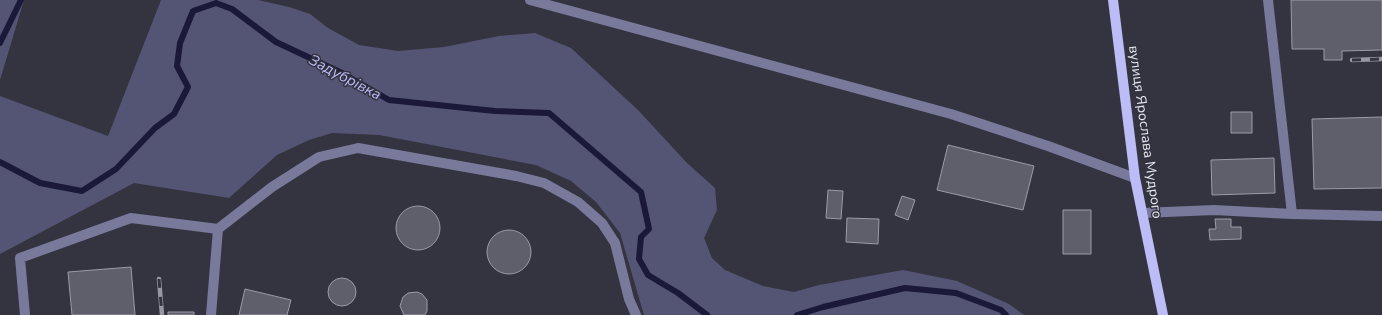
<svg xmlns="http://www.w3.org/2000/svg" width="1382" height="315" font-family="'Nunito Sans',sans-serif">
  <rect width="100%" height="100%" fill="#343440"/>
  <path fill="#545474" d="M 0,0 L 24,0 L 0,80 Z
    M 161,0 L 258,0 L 289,7 L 310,14 L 328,28 L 359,45 L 398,51 L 444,47 L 499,36 L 535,33 L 571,48 L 638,110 L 687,163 L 715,188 L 717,210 L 704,238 L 712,258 L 725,270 L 763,286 L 794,292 L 819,285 L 903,270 L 957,281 L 1009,304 L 1024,315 L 644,315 L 620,233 L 596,202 L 571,181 L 536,165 L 379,135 L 332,133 L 309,140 L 277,155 L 229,198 L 134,183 L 0,254 L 0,96 L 108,136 Z"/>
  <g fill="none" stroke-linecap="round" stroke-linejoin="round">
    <path stroke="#1b1939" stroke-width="6" d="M 0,43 L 21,0
      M 0,162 L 40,183 L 82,191 L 116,169 L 155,128 L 174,114 L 188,87 L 177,66 L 180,43 L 193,11 L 216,3 L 232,9 L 276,42 L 342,73 L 389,100 L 495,111 L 549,113 L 641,192 L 649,229 L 641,237 L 639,259 L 648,275 L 678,293 L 707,315
      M 797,315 L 823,307 L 905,288 L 956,293 L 1001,310 L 1006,315"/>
  </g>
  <path fill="#5f5f6c" stroke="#9b9ba9" d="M 1291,0 L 1382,0 L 1382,50 L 1342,51 L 1342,60 L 1324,60 L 1324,49 L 1292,49 Z
    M 1231,112 L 1252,112 L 1252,133 L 1231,133 Z
    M 1382,117 L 1382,188 L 1314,189 L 1312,119 Z
    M 948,145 L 1034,166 L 1023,210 L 937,190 Z
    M 1274,158 L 1275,193 L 1212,195 L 1211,160 Z
    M 828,190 L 843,191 L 841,219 L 826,218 Z
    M 902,196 L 915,200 L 908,220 L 895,215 Z
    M396 228a22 22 0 1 1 44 0a22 22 0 1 1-44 0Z
    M 1063,210 L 1091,210 L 1091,254 L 1063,254 Z
    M 847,218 L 879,219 L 878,244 L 846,242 Z
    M 1215,219 L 1231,219 L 1231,227 L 1241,227 L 1241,239 L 1210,240 L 1209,229 L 1216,229 Z
    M487 252a22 22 0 1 1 44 0a22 22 0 1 1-44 0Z
    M 131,267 L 135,315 L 72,315 L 68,272 Z
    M328 292a14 14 0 1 1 28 0a14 14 0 1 1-28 0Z
    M 245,289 L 291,300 L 287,315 L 239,315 Z
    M 417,292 L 422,294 L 427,300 L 427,311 L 425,315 L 404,315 L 400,306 L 403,297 L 408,293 Z
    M 168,312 L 194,312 L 194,315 L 168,315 Z"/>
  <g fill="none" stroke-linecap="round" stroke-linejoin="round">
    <path stroke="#79799c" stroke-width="10" d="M 530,0 L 951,114 L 1048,146 L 1135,178
      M 1268,0 L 1292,214 L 1382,216
      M 1142,213 L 1214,210 L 1292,214
      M 25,315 L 20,258 L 131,218 L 218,229
      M 211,315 L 218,229 L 272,187 L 319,157 L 358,148 L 516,176 L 544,183 L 578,202 L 602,223 L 615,243 L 629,299 L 636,315"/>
    <path stroke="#bcbdf7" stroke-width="10" d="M 1113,0 L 1135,178 L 1163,315"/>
    <g stroke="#9797a1" stroke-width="4.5">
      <path id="rail" d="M 1352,60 L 1382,59
        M 159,279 L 162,315"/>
    </g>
    <use href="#rail" stroke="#343440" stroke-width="3" stroke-dasharray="9" stroke-linecap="butt"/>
  </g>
  <g text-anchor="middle" stroke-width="3" stroke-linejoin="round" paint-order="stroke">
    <g font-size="14" fill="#e6e6ee" stroke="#343440">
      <text transform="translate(1146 132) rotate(82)" y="5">вулиця Ярослава Мудрого</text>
    </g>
    <g font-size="15" font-style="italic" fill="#bcbcfc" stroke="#343440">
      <text transform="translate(345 77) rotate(28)" y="5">Задубрівка</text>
    </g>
  </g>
</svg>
